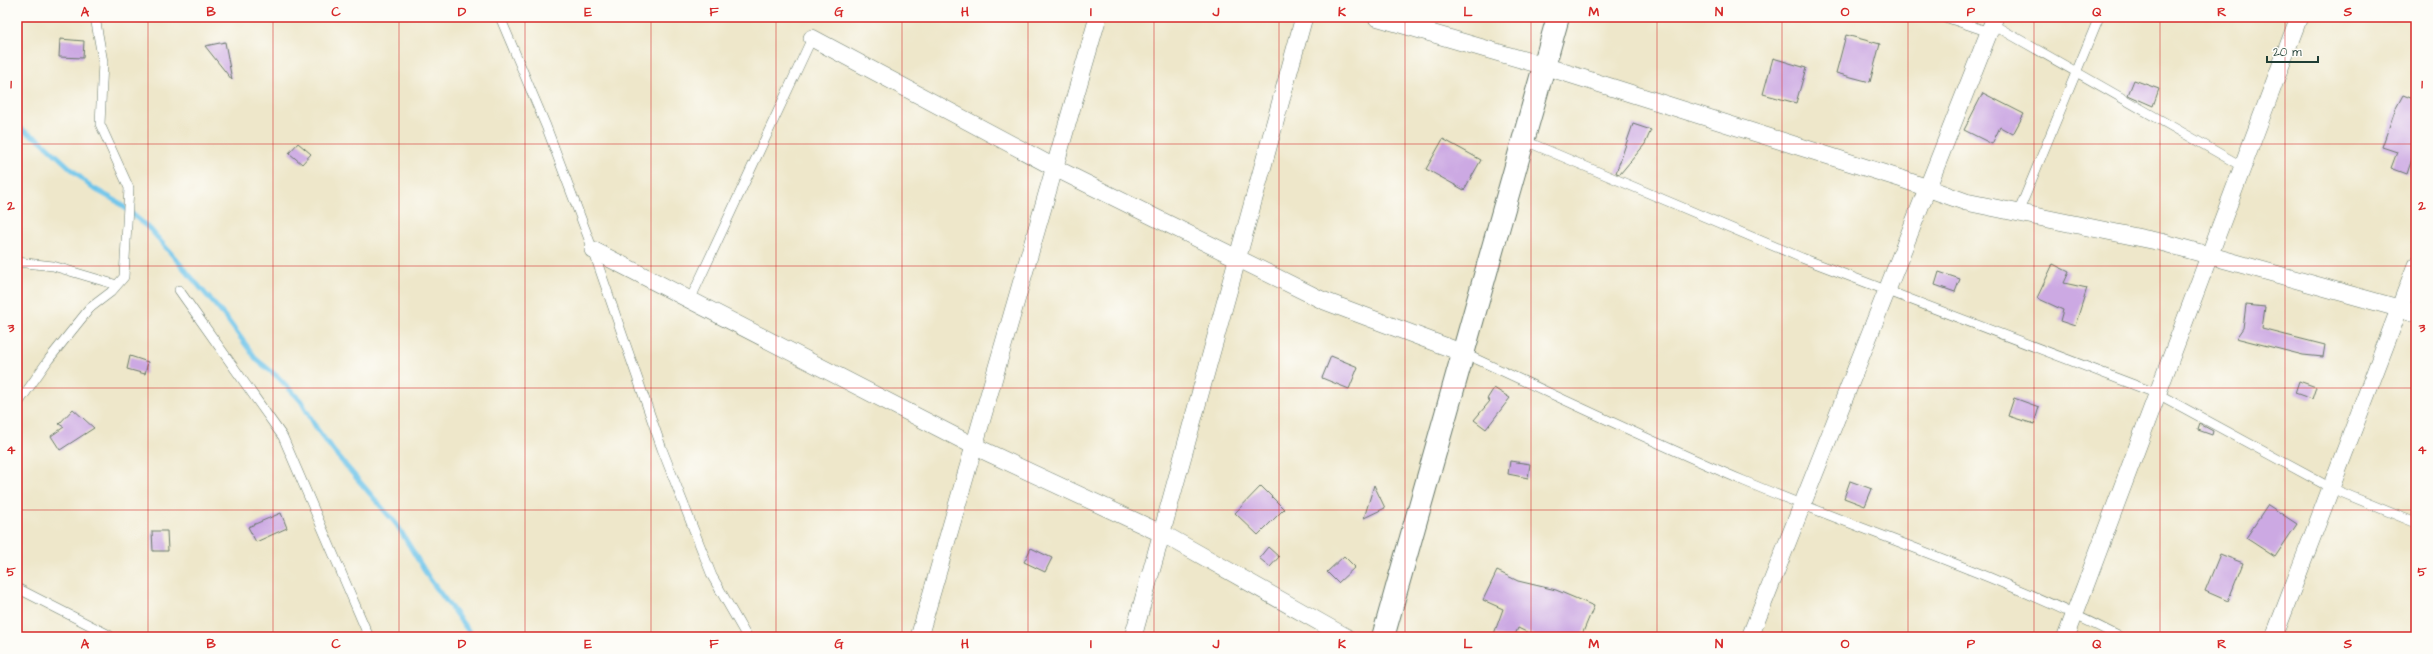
<svg xmlns="http://www.w3.org/2000/svg" width="2433" height="654" font-family="'Architects Daughter',sans-serif">
  <rect width="100%" height="100%" fill="#fdfcf7"/>
  <filter id="ink" filterUnits="userSpaceOnUse"><feTurbulence type="fractalNoise" baseFrequency=".025" numOctaves="2"/><feDisplacementMap in="SourceGraphic" scale="8" xChannelSelector="R" yChannelSelector="G"/><feConvolveMatrix kernelMatrix="1 2 1 2 8 2 1 2 1" color-interpolation-filters="sRGB"/></filter>
  <filter id="wash" filterUnits="userSpaceOnUse"><feTurbulence type="fractalNoise" baseFrequency=".012" numOctaves="4" result="noise"/><feDisplacementMap in="SourceGraphic" scale="16" xChannelSelector="R" yChannelSelector="G"/><feGaussianBlur stdDeviation="0.9" result="paint"/><feColorMatrix in="noise" values="0 0 0 0 0 0 0 0 0 0 0 0 0 0 0 0 0 1.4 0 .05"/><feComposite in="paint" operator="in"/></filter>
  <g filter="url(#wash)">
    <rect width="100%" height="100%" fill="#eee7ca"/>
    <g fill="none" stroke-linecap="round" stroke-linejoin="round">
      <path stroke="#6dc4ea" stroke-width="5" d="M 17,127 L 40,140 L 91,187 L 118,202 L 151,230 L 227,319 L 257,360 L 278,377 L 301,401 L 317,429 L 335,453 L 397,525 L 429,578 L 473,637"/>
    </g>
    <g id="blocks">
      <path fill="#cca9e3" d="M 1846,35 L 1880,44 L 1870,82 L 1836,73 Z
        M 60,39 L 84,41 L 83,58 L 59,57 Z
        M 225,42 L 232,80 L 205,46 Z
        M 1773,58 L 1806,68 L 1796,103 L 1763,94 Z
        M 2134,80 L 2159,89 L 2153,106 L 2128,95 Z
        M 1983,93 L 2024,114 L 2013,134 L 2000,127 L 1992,144 L 1964,130 Z
        M 2403,95 L 2416,100 L 2416,147 L 2407,174 L 2391,168 L 2397,152 L 2382,147 L 2395,110 Z
        M 1633,124 L 1651,130 L 1645,144 L 1620,174 L 1616,173 Z
        M 1443,139 L 1481,160 L 1464,190 L 1426,169 Z
        M 298,143 L 311,154 L 302,164 L 289,153 Z
        M 2053,264 L 2069,272 L 2064,283 L 2087,288 L 2075,326 L 2060,321 L 2063,310 L 2037,298 Z
        M 1939,272 L 1960,279 L 1955,292 L 1935,285 Z
        M 2246,305 L 2265,307 L 2262,329 L 2325,345 L 2323,357 L 2303,355 L 2236,338 L 2243,328 Z
        M 130,356 L 148,362 L 145,374 L 127,369 Z
        M 1331,356 L 1358,367 L 1349,389 L 1322,378 Z
        M 2299,381 L 2316,387 L 2312,399 L 2295,393 Z
        M 1494,388 L 1510,398 L 1486,429 L 1474,420 L 1490,401 L 1487,399 Z
        M 2014,398 L 2039,407 L 2034,424 L 2008,416 Z
        M 73,409 L 94,428 L 60,450 L 51,436 L 64,427 L 59,424 Z
        M 2200,424 L 2213,431 L 2212,435 L 2198,430 Z
        M 1510,461 L 1530,464 L 1528,478 L 1508,474 Z
        M 1850,481 L 1872,489 L 1865,506 L 1844,498 Z
        M 1374,485 L 1385,508 L 1364,518 Z
        M 1261,486 L 1284,509 L 1258,535 L 1235,513 Z
        M 2268,505 L 2297,524 L 2275,557 L 2246,538 Z
        M 281,513 L 287,528 L 256,542 L 248,527 Z
        M 152,531 L 167,531 L 168,551 L 153,551 Z
        M 1268,547 L 1279,557 L 1270,567 L 1259,558 Z
        M 1031,548 L 1052,558 L 1045,572 L 1024,562 Z
        M 2220,554 L 2243,563 L 2228,601 L 2205,591 Z
        M 1344,556 L 1355,567 L 1338,583 L 1327,572 Z
        M 1497,571 L 1518,581 L 1556,590 L 1594,606 L 1581,637 L 1537,637 L 1518,628 L 1514,637 L 1502,637 L 1494,634 L 1503,609 L 1483,600 Z"/>
    </g>
  </g>
  <g filter="url(#ink)">
    <use href="#blocks" fill-opacity="0" stroke="#677868" stroke-width="1"/>
    <g fill="none" stroke-linecap="round" stroke-linejoin="round">
      <g stroke="#677868" stroke-width="10">
        <path id="lane" d="M 500,17 L 546,126 L 593,250 L 662,449 L 712,576 L 747,637
          M 1945,17 L 1989,32
          M 1992,24 L 2243,167
          M 1523,140 L 1802,258 L 2158,394 L 2331,488 L 2416,523
          M 2018,213 L 2099,17
          M 17,262 L 53,266 L 117,285
          M 179,290 L 283,437 L 369,637
          M 690,300 L 812,38
          M 1463,353 C 1557,396 1650,441 1744,481 C 1870,534 1998,574 2120,637
          M 17,405 L 49,359 L 90,308 L 111,292 L 124,277 L 129,188 L 100,124 L 103,62 L 95,17
          M 17,588 L 109,635"/>
      </g>
      <g stroke="#677868" stroke-width="18">
        <path id="street" d="M 1376,17 L 1544,66 L 1902,179 L 1966,202 L 2161,242 L 2416,313
          M 812,38 L 1063,172 L 1322,300 L 1463,353
          M 593,250 L 976,447 L 1167,536 L 1346,637
          M 919,637 L 1098,17
          M 1133,637 L 1304,17
          M 1750,637 L 1995,17
          M 2066,637 L 2299,17
          M 2274,637 L 2416,265"/>
      </g>
      <g stroke="#677868" stroke-width="24">
        <path id="secondary" d="M 1383,637 L 1558,17"/>
      </g>
      <use href="#lane" stroke="#fff" stroke-width="9"/>
      <use href="#street" stroke="#fff" stroke-width="17"/>
      <use href="#secondary" stroke="#fff" stroke-width="22"/>
    </g>
  </g>
  <path fill="none" stroke="#d62828" stroke-width="1" stroke-opacity="0.55" d="M 148,17 L 148,637M 273,17 L 273,637M 399,17 L 399,637M 525,17 L 525,637M 651,17 L 651,637M 776,17 L 776,637M 902,17 L 902,637M 1028,17 L 1028,637M 1154,17 L 1154,637M 1279,17 L 1279,637M 1405,17 L 1405,637M 1531,17 L 1531,637M 1657,17 L 1657,637M 1782,17 L 1782,637M 1908,17 L 1908,637M 2034,17 L 2034,637M 2160,17 L 2160,637M 2285,17 L 2285,637M 17,144 L 2416,144M 17,266 L 2416,266M 17,388 L 2416,388M 17,510 L 2416,510"/>
  <rect width="2433" height="654" fill="none" stroke="#fdfcf7" stroke-width="44"/>
  <path d="M2267 56v6h51v-6" fill="none" stroke="#1f3d34" stroke-width="2"/>
  <text x="2273" y="56" font-size="12" fill="#1f3d34" stroke="#fdfcf7" stroke-width="3" paint-order="stroke">20 m</text>
  <rect x="22" y="22" width="2389" height="610" fill="none" stroke="#d62828" stroke-width="1.5"/>
  <g font-size="13" text-anchor="middle" font-weight="bold" fill="#d62828">
    <text x="85" y="16">A</text>
    <text x="211" y="16">B</text>
    <text x="336" y="16">C</text>
    <text x="462" y="16">D</text>
    <text x="588" y="16">E</text>
    <text x="714" y="16">F</text>
    <text x="839" y="16">G</text>
    <text x="965" y="16">H</text>
    <text x="1091" y="16">I</text>
    <text x="1216" y="16">J</text>
    <text x="1342" y="16">K</text>
    <text x="1468" y="16">L</text>
    <text x="1594" y="16">M</text>
    <text x="1719" y="16">N</text>
    <text x="1845" y="16">O</text>
    <text x="1971" y="16">P</text>
    <text x="2097" y="16">Q</text>
    <text x="2222" y="16">R</text>
    <text x="2348" y="16">S</text>
    <text x="11" y="88">1</text>
    <text x="2422" y="88">1</text>
    <text x="11" y="210">2</text>
    <text x="2422" y="210">2</text>
    <text x="11" y="332">3</text>
    <text x="2422" y="332">3</text>
    <text x="11" y="454">4</text>
    <text x="2422" y="454">4</text>
    <text x="11" y="576">5</text>
    <text x="2422" y="576">5</text>
    <text x="85" y="648">A</text>
    <text x="211" y="648">B</text>
    <text x="336" y="648">C</text>
    <text x="462" y="648">D</text>
    <text x="588" y="648">E</text>
    <text x="714" y="648">F</text>
    <text x="839" y="648">G</text>
    <text x="965" y="648">H</text>
    <text x="1091" y="648">I</text>
    <text x="1216" y="648">J</text>
    <text x="1342" y="648">K</text>
    <text x="1468" y="648">L</text>
    <text x="1594" y="648">M</text>
    <text x="1719" y="648">N</text>
    <text x="1845" y="648">O</text>
    <text x="1971" y="648">P</text>
    <text x="2097" y="648">Q</text>
    <text x="2222" y="648">R</text>
    <text x="2348" y="648">S</text>
  </g>
</svg>
